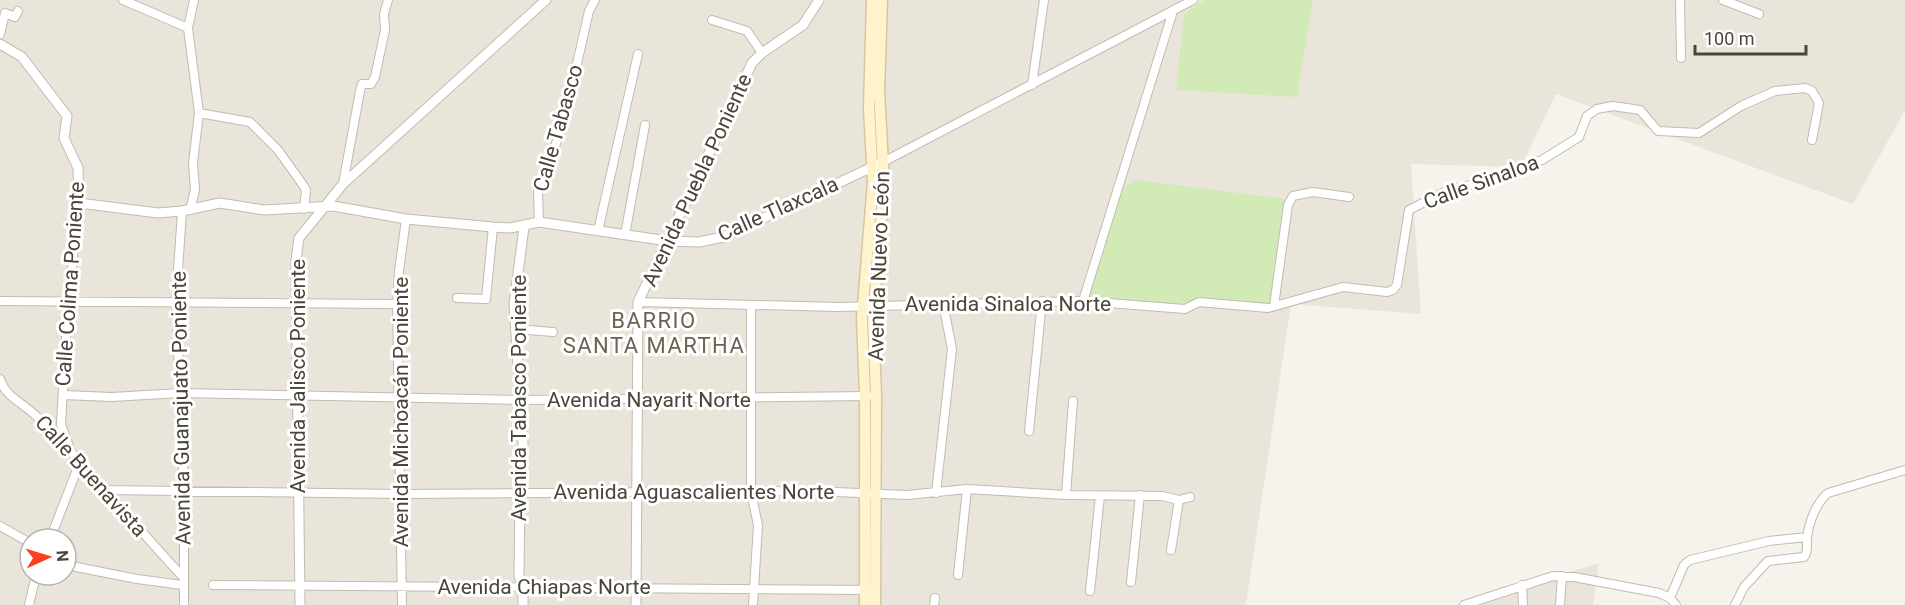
<svg xmlns="http://www.w3.org/2000/svg" width="1905" height="605" font-family="Roboto,sans-serif">
  <rect width="100%" height="100%" fill="#f6f3ec"/>
  <path fill="#eae5da" fill-rule="evenodd" d="M 0,0 L 1905,0 L 1905,110 L 1853,204 L 1556,94 L 1521,167 L 1411,164 L 1421,314 L 1291,304 L 1246,605 L 0,605 ZM 30,539 L 66,539 L 66,575 L 30,575 Z
    M 1599,563 L 1593,605 L 1456,605 Z"/>
  <path fill="#d2eab5" d="M 1313,0 L 1297,97 L 1176,90 L 1184,14 L 1205,0 Z
    M 1136,180 L 1285,199 L 1270,306 L 1190,306 L 1088,298 L 1121,189 Z"/>
  <g fill="none" stroke-linecap="round" stroke-linejoin="round">
    <g stroke="#c2bbae" stroke-width="10">
      <path id="minor" d="M 123,0 L 188,28
        M 1680,0 L 1681,58
        M 1723,0 L 1759,14
        M 712,20 L 747,31 L 762,53
        M 0,34 L 5,13 L 15,17 L 18,11
        M 1032,85 L 1044,0
        M 199,113 L 250,122 L 278,150 L 303,185 L 306,190 L 304,209
        M 883,162 L 1193,0
        M 343,184 L 360,91 L 362,84 L 371,84 L 375,77 L 385,30 L 384,14 L 388,0
        M 190,210 L 195,190 L 193,163 L 199,113 L 188,28 L 194,0
        M 182,211 L 176,300 L 184,492 L 184,605
        M 539,222 L 538,190 L 563,125 L 589,11 L 595,0
        M 598,231 L 638,54
        M 625,235 L 645,125
        M 457,298 L 486,299 L 493,227
        M 0,301 L 397,304
        M 1083,301 L 1173,11
        M 638,302 L 839,307 L 1083,301 L 1185,309 L 1199,302 L 1268,308 L 1343,287 L 1387,292 L 1393,290 L 1397,285 L 1409,210 L 1444,192 L 1488,180 L 1542,160 L 1579,137 L 1587,116 L 1597,109 L 1613,106 L 1640,110 L 1658,131 L 1699,133 L 1741,106 L 1775,91 L 1805,88 L 1812,91 L 1819,103 L 1812,140
        M 751,306 L 751,492 L 758,525 L 753,605
        M 1274,306 L 1288,205 L 1293,196 L 1313,192 L 1349,197
        M 516,329 L 553,332
        M 0,379 C 6,398 24,403 37,417 C 89,467 133,524 182,576
        M 63,395 L 112,397 L 180,393 L 520,400 L 868,396
        M 1029,431 L 1042,301
        M 69,446 L 61,424 L 68,303 L 79,203
        M 105,490 L 401,494 L 812,491 L 907,495 L 967,489 L 1066,495 L 1162,496 L 1179,500 L 1190,497
        M 936,493 L 952,349 L 943,303
        M 1066,495 L 1073,401
        M 0,526 L 30,543
        M 50,539 L 80,462
        M 1171,550 L 1179,500
        M 66,565 L 137,579 L 182,585
        M 958,575 L 967,489
        M 1131,582 L 1140,495
        M 213,585 L 870,590
        M 1522,585 L 1523,605
        M 1090,591 L 1100,496
        M 1670,598 L 1684,565 L 1690,560 L 1769,541 L 1807,537
        M 29,605 L 36,575
        M 402,605 L 397,304 L 399,271 L 406,219
        M 934,605 L 935,598
        M 1464,605 L 1553,576 L 1574,577 L 1659,593 L 1670,598 L 1676,605
        M 1560,605 L 1562,576
        M 1735,605 L 1744,587 L 1768,561 L 1804,557 C 1809,551 1806,545 1807,538 C 1809,522 1816,503 1828,493 L 1905,470"/>
    </g>
    <g stroke="#c2bbae" stroke-width="11">
      <path id="tertiary" d="M 0,44 L 22,57 L 67,116 L 64,138 L 78,168 L 79,203 L 158,213 L 182,211 L 220,203 L 264,210 L 333,206 L 406,219 L 493,227 L 510,228 L 539,222 L 668,241 L 699,242 L 723,237 L 883,162
        M 300,605 L 296,261 L 299,238 L 343,184 L 546,0
        M 523,605 L 523,586 L 519,576 L 520,491 L 523,443 L 514,304 L 524,227
        M 636,605 L 638,302 L 752,63 L 762,53 L 803,25 L 819,0"/>
    </g>
    <g stroke="#d6c79b" stroke-width="13">
      <path id="secondary" d="M 865,605 L 865,396 L 862,318 L 873,182 L 869,108 L 872,0
        M 875,605 L 876,396 L 873,319 L 884,183 L 879,91 L 882,0"/>
    </g>
    <use href="#minor" stroke="#fff" stroke-width="8"/>
    <use href="#tertiary" stroke="#fff" stroke-width="9"/>
    <use href="#secondary" stroke="#fff3cd" stroke-width="10"/>
  </g>
  <g text-anchor="middle" stroke-width="6" stroke-linejoin="round" paint-order="stroke">
    <g font-size="21" fill="#4b4439" stroke="#fff">
      <text transform="translate(558 128) rotate(-74)" y="7">Calle Tabasco</text>
      <text transform="translate(697 180) rotate(-65)" y="7">Avenida Puebla Poniente</text>
      <text transform="translate(1481 182) rotate(-20)" y="7">Calle Sinaloa</text>
      <text transform="translate(778 209) rotate(-24)" y="7">Calle Tlaxcala</text>
      <text transform="translate(879 266) rotate(-88)" y="7">Avenida Nuevo León</text>
      <text transform="translate(70 284) rotate(-86)" y="7">Calle Colima Poniente</text>
      <text x="1008" y="311">Avenida Sinaloa Norte</text>
      <text transform="translate(298 376) rotate(-90)" y="7">Avenida Jalisco Poniente</text>
      <text transform="translate(519 398) rotate(-90)" y="7">Avenida Tabasco Poniente</text>
      <text x="649" y="407">Avenida Nayarit Norte</text>
      <text transform="translate(181 408) rotate(-91)" y="7">Avenida Guanajuato Poniente</text>
      <text transform="translate(401 412) rotate(-90)" y="7">Avenida Michoacán Poniente</text>
      <text transform="translate(91 476) rotate(48)" y="7">Calle Buenavista</text>
      <text x="694" y="499">Avenida Aguascalientes Norte</text>
      <text x="544" y="594">Avenida Chiapas Norte</text>
    </g>
    <g font-size="22" letter-spacing="1.5" fill="#6e6250" stroke="#fff">
      <text x="654" y="328">BARRIO<tspan x="654" dy="25">SANTA MARTHA</tspan></text>
    </g>
  </g>
  <g transform="translate(48 557) rotate(86)"><circle r="28" fill="#ffffff" stroke="#b7b4b0" stroke-width="1.5"/>
  <path d="M0-4.5L10 22L0 15L-10 22Z" fill="#fc3f1d"/>
  <text y="-9" font-size="16" font-weight="bold" text-anchor="middle" fill="#4b4439">N</text>
  </g>
  <path d="M1695 45v9h111v-9" fill="none" stroke="#4b4439" stroke-width="3"/>
  <text x="1704" y="45" font-size="18" fill="#4b4439" stroke="#ffffff" stroke-width="4.5" paint-order="stroke">100 m</text>
</svg>
